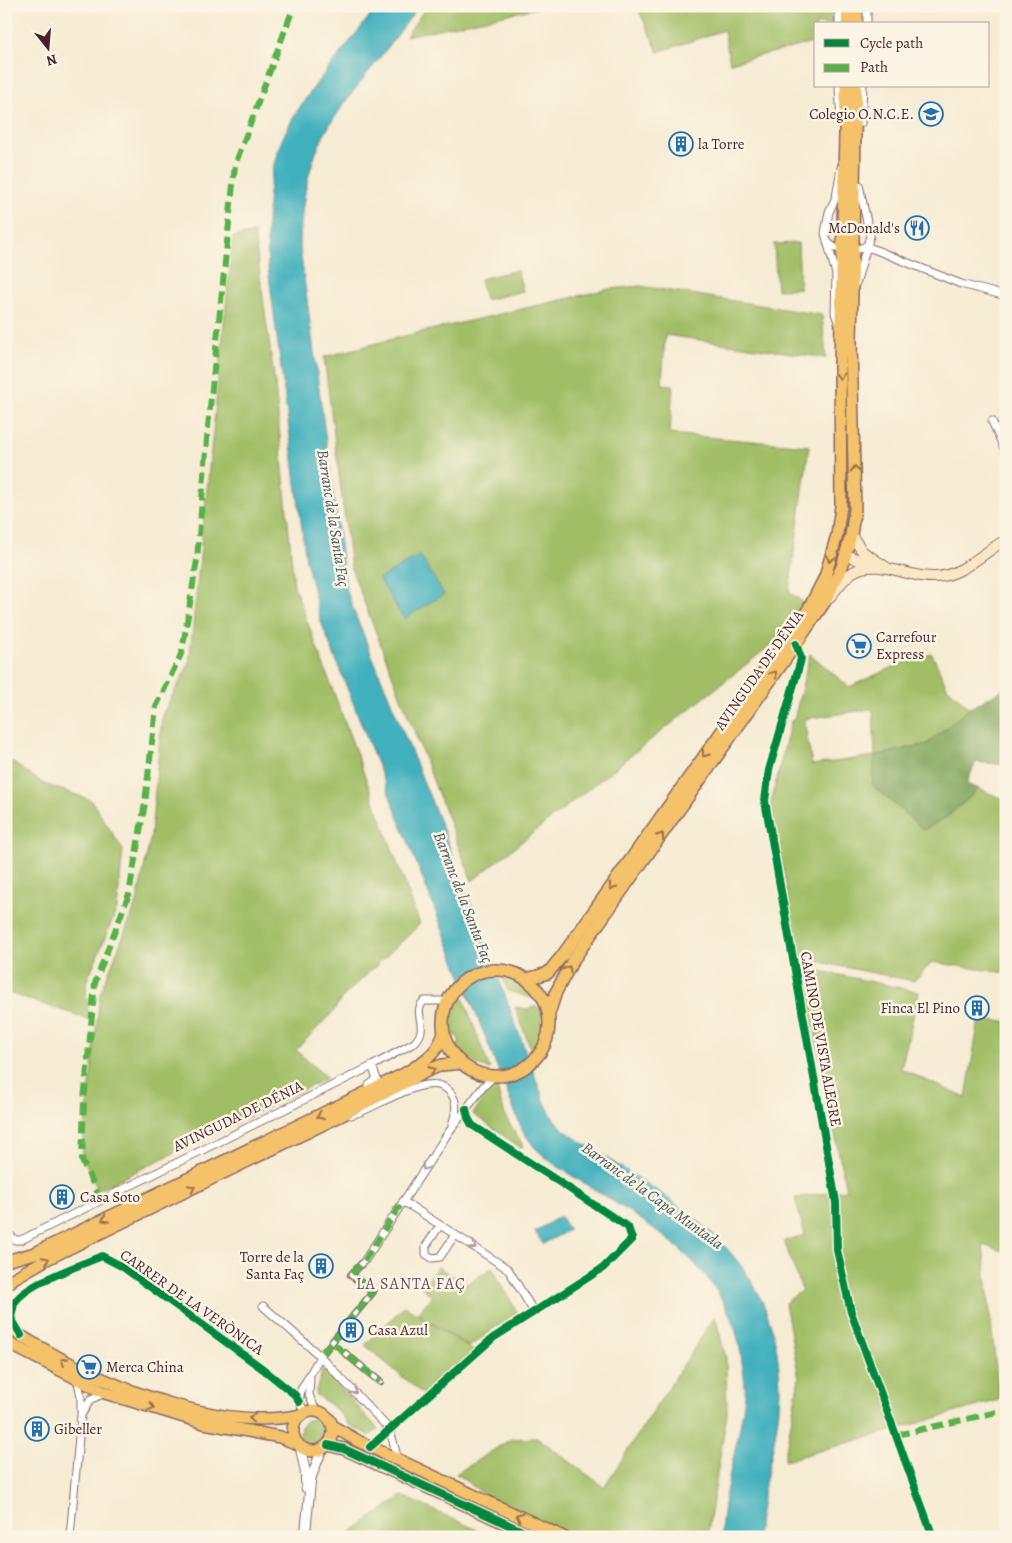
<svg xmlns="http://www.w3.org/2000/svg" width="1012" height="1543" font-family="Alegreya,serif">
  <rect width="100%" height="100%" fill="#fcf5e5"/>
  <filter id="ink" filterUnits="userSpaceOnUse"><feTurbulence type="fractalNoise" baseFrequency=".02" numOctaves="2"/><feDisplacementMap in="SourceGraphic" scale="10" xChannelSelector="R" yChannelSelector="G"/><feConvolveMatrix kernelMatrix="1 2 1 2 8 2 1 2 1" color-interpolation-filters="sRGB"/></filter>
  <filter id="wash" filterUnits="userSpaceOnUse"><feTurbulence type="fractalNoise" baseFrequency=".0096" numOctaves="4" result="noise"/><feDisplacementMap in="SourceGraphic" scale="20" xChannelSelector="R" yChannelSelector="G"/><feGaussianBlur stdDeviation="1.12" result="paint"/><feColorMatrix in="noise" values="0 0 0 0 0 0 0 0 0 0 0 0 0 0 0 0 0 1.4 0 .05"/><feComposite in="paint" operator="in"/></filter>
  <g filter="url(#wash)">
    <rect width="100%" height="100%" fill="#f6ebd3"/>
    <path fill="#a1be66" stroke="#766e48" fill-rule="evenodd" d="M 427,6 L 546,6 L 406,36 Z
      M 637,6 L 831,6 L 832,24 L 816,24 L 816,42 L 730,63 L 724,30 L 658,52 Z
      M 254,233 L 275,384 L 294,586 L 420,924 L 341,999 L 334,1011 L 296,1050 L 327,1078 L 98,1190 L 82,1155 L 100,994 L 137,902 L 151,835 L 162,715 L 189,664 L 233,237 Z
      M 798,243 L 800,288 L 777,290 L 774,244 Z
      M 517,270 L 523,291 L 485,300 L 480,279 Z
      M 640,286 L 822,315 L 826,358 L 665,335 L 662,384 L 673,385 L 670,434 L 809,446 L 789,592 L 803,602 L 786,633 L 472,881 L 351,568 L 324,357 L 400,337 L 609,289 Z
      M 810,654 L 849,687 L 909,660 L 932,654 L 947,687 L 974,712 L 927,744 L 875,756 L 948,816 L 979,789 L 1006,800 L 1006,973 L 932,962 L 914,981 L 799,958 L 771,802 L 791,721 L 794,720 ZM 873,709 L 875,756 L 812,765 L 804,719 Z
      M 6,758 L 44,784 L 91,800 L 123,850 L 117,909 L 86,983 L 88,1019 L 6,992 Z
      M 802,967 L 919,992 L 901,1069 L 966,1098 L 979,1019 L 1006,1022 L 1006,1252 L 983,1245 L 999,1400 L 784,1461 L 799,1378 L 785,1303 L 802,1290 L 784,1241 L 805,1235 L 795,1198 L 846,1190 Z
      M 502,976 L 523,983 L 536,997 L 532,998 L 508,991 Z
      M 461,992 L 490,1069 C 475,1066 465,1058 456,1046 L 460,1043 L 457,1035 L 452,1036 C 448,1019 450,1005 461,992 Z
      M 536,1006 L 538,1009 L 541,1008 C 545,1025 542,1039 532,1053 L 515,1007 L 528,1009 Z
      M 490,1088 L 497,1089 L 506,1118 L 523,1145 L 521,1148 L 473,1114 Z
      M 438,1267 L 467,1284 L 492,1268 L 517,1312 L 469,1347 L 417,1313 L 433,1296 L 421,1287 Z
      M 404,1306 L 475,1352 L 426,1397 L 365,1345 Z
      M 715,1316 L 726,1358 L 727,1413 L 707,1537 L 576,1537 L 491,1499 L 456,1474 L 511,1439 L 538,1438 L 604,1487 Z
      M 323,1369 L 378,1429 L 370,1436 L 348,1424 L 337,1410 L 315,1394 Z
      M300 1432a13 13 0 1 1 26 0a13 13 0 1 1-26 0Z
      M 402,1496 L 493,1537 L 344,1537 Z"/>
    <path fill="#80a55b" stroke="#656243" d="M 1006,688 L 1006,765 L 976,762 L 966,784 L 979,789 L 948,816 L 924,830 L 872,785 L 875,756 L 927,744 L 970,708 Z"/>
    <path fill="#41b0bd" stroke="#466874" d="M 377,6 L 418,6 C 391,47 357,83 331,123 C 307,161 301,205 300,248 L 346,588 L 353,609 L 442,827 L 545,1103 L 553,1118 L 564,1130 C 668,1202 780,1244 780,1392 C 779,1441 760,1488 757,1537 L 721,1537 C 722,1489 740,1443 745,1395 C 746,1385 743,1372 742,1362 C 731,1257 629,1215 551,1162 L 535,1148 L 522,1130 L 321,622 L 306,560 L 268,268 C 266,222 265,172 287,129 C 310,85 348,47 377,6 Z
      M 420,555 L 444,594 L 404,619 L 379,579 Z
      M 560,1216 L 569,1230 L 543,1244 L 535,1232 Z"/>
  </g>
  <g filter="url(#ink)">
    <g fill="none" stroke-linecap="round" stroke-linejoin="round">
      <path stroke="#d4c2b1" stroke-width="5" stroke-dasharray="5 2.5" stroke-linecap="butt" d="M 335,1345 L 345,1353"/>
      <g stroke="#866666" stroke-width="8">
        <path id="pedestrian" d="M 323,1353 L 373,1292 L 351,1275 L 365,1260
          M 345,1353 L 380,1382"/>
      </g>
      <g stroke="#866666" stroke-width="9">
        <path id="minor" d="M 839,24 L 839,6
          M 867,24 L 867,6
          M 839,86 L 841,123
          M 861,123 L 863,86
          M 827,241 C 836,253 854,252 866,246
          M 866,246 L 961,284 L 1006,296
          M 856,283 L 870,236 L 859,185
          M 838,322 L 835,313 L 836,274 L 825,233 L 829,212 L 836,197 L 841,168
          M 992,421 L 1006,453
          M 796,644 L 801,658 L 800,663 L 769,770 L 765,801 L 836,1202 L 837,1250 L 851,1312 L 933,1537
          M 369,1085 L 377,1079 L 372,1066
          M 351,1115 C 374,1110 429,1069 449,1091 C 459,1102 456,1113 452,1125
          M 403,1201 L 508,1269 L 534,1312
          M 440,1225 L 426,1246 L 426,1254 L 432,1258 L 440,1257 L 455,1235
          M 11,1236 L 15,1240 L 21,1240 L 372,1066 L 414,1043 C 431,1027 411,1013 424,1001 L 442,1001 L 447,1003
          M 365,1260 L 448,1133 L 483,1087 L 494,1076
          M 263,1306 L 320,1356 L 390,1430 L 398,1460
          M 18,1331 L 11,1318 C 12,1313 13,1306 15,1302 C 28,1283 80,1265 102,1256 L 123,1267 L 263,1369 L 295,1395 L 299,1402
          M 310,1378 L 309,1395 L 316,1411
          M 305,1412 L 299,1402 L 301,1390 L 322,1353
          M 81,1415 L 91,1399 L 105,1393
          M 370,1447 L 493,1338 L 603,1268 L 632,1239 L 628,1227 L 472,1125 L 468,1118 L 466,1109
          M 70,1537 L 81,1415 L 81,1397 L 78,1381"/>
      </g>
      <g stroke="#866666" stroke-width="11">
        <path id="tertiary" d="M 300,1446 L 305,1470 L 306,1488
          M 305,1537 L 311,1478 L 322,1449"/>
      </g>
      <g stroke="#866666" stroke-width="12">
        <path id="secondary" d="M 851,535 L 863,552 L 886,567
          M 846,555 L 874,566
          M 825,602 C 835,593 842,579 853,572 C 876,557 911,579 936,577 C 962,576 983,552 1006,540"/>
      </g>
      <g stroke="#866666" stroke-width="14">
        <path id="primary" d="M 857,6 L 857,24
          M 847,24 L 848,6
          M443 1023a53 53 0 1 1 106 0a53 53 0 1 1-106 0Z
          M 527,979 L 548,973 L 562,956 L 808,610 L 825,577 L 837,535 L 841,506 L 840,366 L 846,86
          M 549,1014 L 556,992 L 573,960 L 796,644 L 824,603 L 842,567 L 851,535 L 855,509 L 851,342 L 856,86
          M 6,1261 L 35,1253 L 404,1074 C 423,1062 437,1055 444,1033
          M 6,1286 L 14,1278 L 47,1259 L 338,1117 L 429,1070 L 442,1065 L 461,1063
          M 6,1323 C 16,1335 33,1343 47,1351 C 114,1389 223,1432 300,1415
          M 6,1342 L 105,1393 L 204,1423 L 280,1437 L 298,1444
          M293 1431a20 20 0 1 1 40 0a20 20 0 1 1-40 0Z
          M 334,1427 L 358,1441 L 563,1537
          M 328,1445 L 344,1449 L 535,1537"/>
      </g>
      <use href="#pedestrian" stroke="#fff" stroke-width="5"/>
      <use href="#minor" stroke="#fff" stroke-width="7"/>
      <use href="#tertiary" stroke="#fff" stroke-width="9"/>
      <use href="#secondary" stroke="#fae7c3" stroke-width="10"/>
      <use href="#primary" stroke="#f3c26a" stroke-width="11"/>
      <path stroke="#57b146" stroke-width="6" stroke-dasharray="12 6" stroke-linecap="butt" d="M 101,1200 L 82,1161 L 84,1101 L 95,983 L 129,894 L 145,803 L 156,707 L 182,652 L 197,560 L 208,427 L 235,165 L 294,6
        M 335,1345 L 380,1382
        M 323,1353 L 373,1292 L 351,1275 L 365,1260 L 403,1201
        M 897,1435 L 1006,1410"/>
      <g stroke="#fcf5e5" stroke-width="11">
        <path id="cycleway" d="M 796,644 L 801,658 L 800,663 L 769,770 L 765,801 L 836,1202 L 837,1250 L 851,1312 L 933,1537
          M 21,1335 L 11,1318 C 12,1313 13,1306 15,1302 C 28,1283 80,1265 102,1256 L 123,1267 L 263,1369 L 295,1395 L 299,1402
          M 328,1445 L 344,1449 L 535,1537
          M 370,1447 L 493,1338 L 603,1268 L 632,1239 L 628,1227 L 472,1125 L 468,1118 L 466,1109"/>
      </g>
      <use href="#cycleway" stroke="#00873e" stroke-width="8"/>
    </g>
    <defs><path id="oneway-chevron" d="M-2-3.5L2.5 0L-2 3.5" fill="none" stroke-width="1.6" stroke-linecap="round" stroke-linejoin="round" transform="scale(1.25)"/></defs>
    <g stroke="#9e704a">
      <use href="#oneway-chevron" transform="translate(840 376) rotate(90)"/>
      <use href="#oneway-chevron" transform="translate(855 469) rotate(-92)"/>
      <use href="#oneway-chevron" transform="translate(830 559) rotate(106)"/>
      <use href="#oneway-chevron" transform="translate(774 674) rotate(-53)"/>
      <use href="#oneway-chevron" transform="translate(705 754) rotate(125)"/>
      <use href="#oneway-chevron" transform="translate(661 836) rotate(-55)"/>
      <use href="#oneway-chevron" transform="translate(612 887) rotate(126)"/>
      <use href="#oneway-chevron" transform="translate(568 969) rotate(-63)"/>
      <use href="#oneway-chevron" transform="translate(432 1070) rotate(-23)"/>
      <use href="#oneway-chevron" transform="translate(320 1116) rotate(155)"/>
      <use href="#oneway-chevron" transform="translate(192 1188) rotate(-26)"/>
      <use href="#oneway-chevron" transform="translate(105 1219) rotate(154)"/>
      <use href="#oneway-chevron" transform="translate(46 1260) rotate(-28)"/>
      <use href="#oneway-chevron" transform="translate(64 1361) rotate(-150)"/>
      <use href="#oneway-chevron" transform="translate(151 1407) rotate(17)"/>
      <use href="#oneway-chevron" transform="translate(252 1418) rotate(-174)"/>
      <use href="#oneway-chevron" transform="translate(519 1516) rotate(-155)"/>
    </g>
    <g stroke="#ae9aa0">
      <use href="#oneway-chevron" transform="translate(425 1167) rotate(124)"/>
      <use href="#oneway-chevron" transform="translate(473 1246) rotate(32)"/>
      <use href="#oneway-chevron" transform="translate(354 1391) rotate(47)"/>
    </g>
  </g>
  <defs>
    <g id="school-ring" transform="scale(1.25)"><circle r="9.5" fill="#fcf5e5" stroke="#1f6fb2" stroke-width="1.5"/><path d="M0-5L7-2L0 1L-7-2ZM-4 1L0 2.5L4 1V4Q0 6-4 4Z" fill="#1f6fb2"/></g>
    <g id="building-ring" transform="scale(1.25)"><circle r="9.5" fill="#fcf5e5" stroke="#1f6fb2" stroke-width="1.5"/><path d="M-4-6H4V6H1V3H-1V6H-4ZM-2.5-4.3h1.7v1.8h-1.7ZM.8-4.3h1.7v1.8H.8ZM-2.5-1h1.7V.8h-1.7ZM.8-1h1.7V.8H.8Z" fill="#1f6fb2"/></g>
    <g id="restaurant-ring" transform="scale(1.25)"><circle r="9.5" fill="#fcf5e5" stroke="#1f6fb2" stroke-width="1.5"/><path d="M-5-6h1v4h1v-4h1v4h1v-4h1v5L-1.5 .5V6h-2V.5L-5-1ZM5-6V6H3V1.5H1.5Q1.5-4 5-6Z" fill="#1f6fb2"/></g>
    <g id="supermarket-ring" transform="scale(1.25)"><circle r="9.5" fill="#fcf5e5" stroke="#1f6fb2" stroke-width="1.5"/><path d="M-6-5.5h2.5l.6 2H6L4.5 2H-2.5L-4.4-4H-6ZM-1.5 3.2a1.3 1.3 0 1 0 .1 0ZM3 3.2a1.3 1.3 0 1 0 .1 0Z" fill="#1f6fb2"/></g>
  </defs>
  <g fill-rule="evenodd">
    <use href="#school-ring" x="931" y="114"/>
    <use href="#building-ring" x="681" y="144"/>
    <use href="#restaurant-ring" x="917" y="228"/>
    <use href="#supermarket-ring" x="859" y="646"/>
    <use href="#building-ring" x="977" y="1008"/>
    <use href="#building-ring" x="62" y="1197"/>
    <use href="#building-ring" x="321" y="1266"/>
    <use href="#building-ring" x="351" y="1330"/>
    <use href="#supermarket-ring" x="89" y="1367"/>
    <use href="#building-ring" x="37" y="1429"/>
  </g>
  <g text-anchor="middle" stroke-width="5" stroke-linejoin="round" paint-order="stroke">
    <g font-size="15" fill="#4a1f2b" stroke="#fcf5e5" text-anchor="start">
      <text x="914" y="119" text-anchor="end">Colegio O.N.C.E.</text>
      <text x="698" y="149">la Torre</text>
      <text x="900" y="233" text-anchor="end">McDonald's</text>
      <text x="876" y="642">Carrefour<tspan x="876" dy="17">Express</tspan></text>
      <text x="960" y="1013" text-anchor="end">Finca El Pino</text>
      <text x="80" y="1202">Casa Soto</text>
      <text x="304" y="1262" text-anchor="end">Torre de la<tspan x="304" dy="17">Santa Faç</tspan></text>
      <text x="368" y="1335">Casa Azul</text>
      <text x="106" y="1372">Merca China</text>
      <text x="54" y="1434">Gibeller</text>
    </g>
    <g font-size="15" fill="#4a1f2b" stroke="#fcf5e5">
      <text transform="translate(759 670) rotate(-55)" y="5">AVINGUDA DE DÉNIA</text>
      <text transform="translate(821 1039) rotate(80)" y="5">CAMINO DE VISTA ALEGRE</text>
      <text transform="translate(238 1116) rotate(-26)" y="5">AVINGUDA DE DÉNIA</text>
      <text transform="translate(192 1302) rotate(35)" y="5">CARRER DE LA VERÒNICA</text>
    </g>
    <g font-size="16" font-style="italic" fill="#465965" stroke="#fcf5e5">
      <text transform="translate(334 518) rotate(81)" y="6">Barranc de la Santa Faç</text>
      <text transform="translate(464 897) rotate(69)" y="6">Barranc de la Santa Faç</text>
      <text transform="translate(653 1195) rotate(36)" y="6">Barranc de la Capa Muntada</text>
    </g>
    <g font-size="16" letter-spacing="1" fill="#6f4e64" stroke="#fcf5e5">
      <text x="411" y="1289">LA SANTA FAÇ</text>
    </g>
  </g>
  <rect width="1012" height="1543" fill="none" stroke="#fcf5e5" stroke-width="25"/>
  <rect x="814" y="22" width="175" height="65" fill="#fcf5e5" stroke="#b59f9b"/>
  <rect x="824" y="39" width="25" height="8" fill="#00873e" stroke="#b59f9b"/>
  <text x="860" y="48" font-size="15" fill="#4a1f2b">Cycle path</text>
  <rect x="824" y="64" width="25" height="8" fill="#57b146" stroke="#b59f9b"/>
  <text x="860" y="72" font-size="15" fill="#4a1f2b">Path</text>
  <g transform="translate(48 48) rotate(163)" stroke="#fcf5e5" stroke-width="4" paint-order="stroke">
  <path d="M0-4L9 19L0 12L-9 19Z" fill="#4a1f2b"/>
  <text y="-8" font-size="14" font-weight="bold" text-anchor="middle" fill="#4a1f2b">N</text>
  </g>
</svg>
